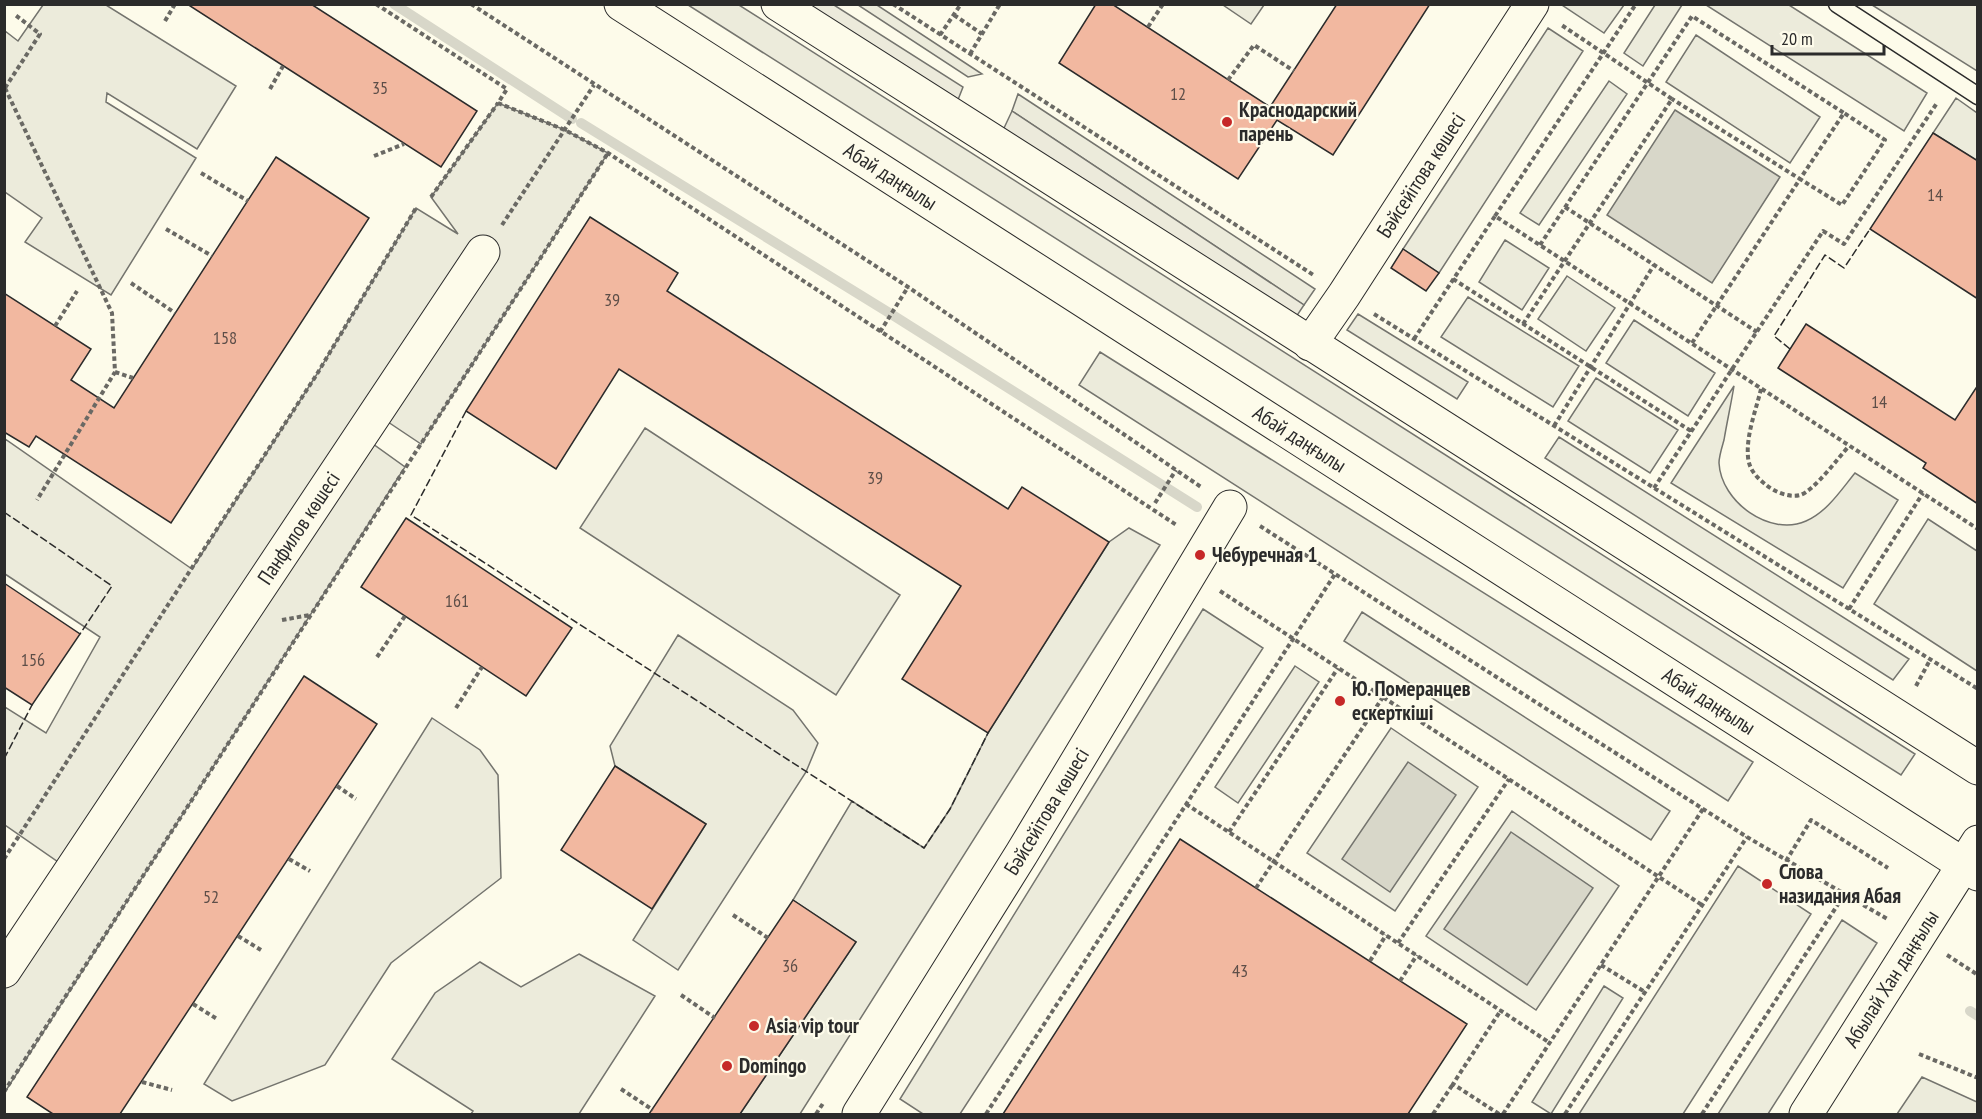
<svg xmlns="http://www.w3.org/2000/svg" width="1982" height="1119" font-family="'PT Sans Narrow',sans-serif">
  <rect width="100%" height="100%" fill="#fdfbea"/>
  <path fill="#ecebdb" stroke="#74746e" stroke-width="1.5" d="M 43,5 L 106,5 L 236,86 L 197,149 L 107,93 L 106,102 L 196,158 L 111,295 L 25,242 L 42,218 L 5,192 L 5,31 L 18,41 Z
    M 688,5 L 739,5 L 1915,754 L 1901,775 Z
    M 858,5 L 877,5 L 982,74 L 968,77 Z
    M 1223,5 L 1264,5 L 1251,24 Z
    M 1562,5 L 1562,4 L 1624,5 L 1604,33 Z
    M 1655,5 L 1682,5 L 1643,66 L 1624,53 Z
    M 1706,5 L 1789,5 L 1927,93 L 1904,131 Z
    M 1872,5 L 1977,5 L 1977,71 Z
    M 1548,28 L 1583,51 L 1439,273 L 1403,249 Z
    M 1696,35 L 1820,117 L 1790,163 L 1666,82 Z
    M 1609,81 L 1627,94 L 1539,225 L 1520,213 Z
    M 1018,94 L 1315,289 L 1304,305 L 1012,111 Z
    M 1956,98 L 1977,113 L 1977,161 L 1933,133 Z
    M 498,103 L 565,130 L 608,153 L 421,444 L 376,414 L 362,436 L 405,467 L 5,1092 L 5,971 L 71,871 L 5,825 L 5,707 L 46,733 L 100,637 L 5,574 L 5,439 L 192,569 L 317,374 L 416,208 L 458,234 L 431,197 Z
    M 1505,240 L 1549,268 L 1522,310 L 1479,282 Z
    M 1567,276 L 1615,308 L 1586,351 L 1538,319 Z
    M 1468,297 L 1579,366 L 1553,407 L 1441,337 Z
    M 1358,314 L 1468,382 L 1457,399 L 1347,330 Z
    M 1634,320 L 1715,373 L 1688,416 L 1606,363 Z
    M 1100,352 L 1753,762 L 1728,801 L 1079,385 Z
    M 1596,378 L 1678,430 L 1650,473 L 1568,421 Z
    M 1734,386 C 1731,404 1727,422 1724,440 C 1722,447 1719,456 1719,463 C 1721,502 1770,537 1806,521 C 1827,512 1841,490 1855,473 L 1898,500 L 1843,588 L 1671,483 Z
    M 645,428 L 900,595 L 836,695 L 580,528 Z
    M 1559,437 L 1909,659 L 1893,680 L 1545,458 Z
    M 1928,519 L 1977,551 L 1977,671 L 1874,604 Z
    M 1129,528 L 1160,545 L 800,1114 L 740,1114 L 856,942 L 793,900 L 852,801 L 924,848 L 950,809 L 988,733 L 1109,542 Z
    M 1203,609 L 1263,648 L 960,1114 L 923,1114 L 900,1099 Z
    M 1362,612 L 1670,811 L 1651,840 L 1344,641 Z
    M 678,635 L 793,710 L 818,743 L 806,772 L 678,970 L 633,940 L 706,824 L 615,766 L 610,746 Z
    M 1295,666 L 1319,682 L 1238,803 L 1215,787 Z
    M 432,718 L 480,750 L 498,775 L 501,878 L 391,963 L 325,1065 L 232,1101 L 204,1084 Z
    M 1391,728 L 1478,787 L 1395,911 L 1307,853 Z
    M 1512,811 L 1619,886 L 1536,1010 L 1426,936 Z
    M 1738,866 L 1811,914 L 1683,1114 L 1579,1114 Z
    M 1842,920 L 1877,943 L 1768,1114 L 1718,1114 Z
    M 579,954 L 655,996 L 579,1114 L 471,1114 L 473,1111 L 392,1059 L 435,993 L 480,962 L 521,987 Z
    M 1604,986 L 1623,998 L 1551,1114 L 1532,1102 Z
    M 1922,1077 L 1977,1102 L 1977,1114 L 1897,1114 Z"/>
  <path fill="#eceadb" stroke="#74746e" stroke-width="1.5" d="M 779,5 L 834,5 L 963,87 L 952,115 Z
    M 1012,111 L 1304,305 L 1288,329 L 997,143 Z"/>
  <path fill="#d8d7c9" stroke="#74746e" stroke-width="1.5" d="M 1675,110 L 1780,177 L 1712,283 L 1607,215 Z
    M 1408,762 L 1456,795 L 1390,892 L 1342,859 Z
    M 1511,832 L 1593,888 L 1527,985 L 1444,929 Z"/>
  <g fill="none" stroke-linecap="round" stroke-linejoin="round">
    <path stroke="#d8d7c9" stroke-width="10" d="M 394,4 L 572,119
      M 581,123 L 891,314 L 1197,507
      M 1970,1011 L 1978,1016"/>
  </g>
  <path fill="#f2b8a0" stroke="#2b2b2b" stroke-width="1.5" d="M 187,4 L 311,4 L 477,111 L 441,167 Z
    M 1096,4 L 1112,4 L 1270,107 L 1337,4 L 1430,4 L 1333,155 L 1277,120 L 1238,179 L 1059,63 Z
    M 1933,133 L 1978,161 L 1978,299 L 1870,229 Z
    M 276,157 L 369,218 L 171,523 L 36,436 L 29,447 L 4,432 L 4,293 L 91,349 L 71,380 L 114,408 Z
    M 590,217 L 678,273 L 667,291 L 1008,509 L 1022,487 L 1109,542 L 988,733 L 902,679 L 961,586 L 619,369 L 556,469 L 466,411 Z
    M 1403,249 L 1439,273 L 1426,291 L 1391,268 Z
    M 1806,324 L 1955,420 L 1978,385 L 1978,504 L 1923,468 L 1926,463 L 1778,368 Z
    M 406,518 L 572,628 L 526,696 L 361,587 Z
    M 4,583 L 80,634 L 32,705 L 4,687 Z
    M 304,676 L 377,724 L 120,1114 L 53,1114 L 27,1097 Z
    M 615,766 L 706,824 L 652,909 L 561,850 Z
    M 1180,839 L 1467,1024 L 1408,1114 L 1003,1114 Z
    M 793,900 L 856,942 L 740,1114 L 649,1114 Z"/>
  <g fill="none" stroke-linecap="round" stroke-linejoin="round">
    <g stroke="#2b2b2b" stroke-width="19">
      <path id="lane" d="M 1837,4 L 1978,96"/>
    </g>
    <g stroke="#2b2b2b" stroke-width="35">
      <g id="street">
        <path id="s1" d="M 1310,344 L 1344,295 L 1532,4"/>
        <path id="s2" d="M 4,971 L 483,252"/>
        <path id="s3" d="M 859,1114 L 1022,853 L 1230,507"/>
      </g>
    </g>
    <g stroke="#2b2b2b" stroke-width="35">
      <g id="secondary">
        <path id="s4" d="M 621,4 L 1978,874"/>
        <path d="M 778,4 L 1978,768"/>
        <path id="s5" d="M 1806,1114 L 1978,842"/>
      </g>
    </g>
    <path stroke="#6a6964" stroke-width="4" stroke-dasharray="4.5 3" stroke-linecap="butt" d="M 376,4 L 507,89 L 498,103 L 565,130 L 608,153 L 1178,526
      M 471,4 L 908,287 L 1201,487
      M 893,4 L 1315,276
      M 954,15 L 982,34
      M 165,21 L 175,4
      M 1148,27 L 1163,4
      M 940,35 L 961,4
      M 970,54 L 1000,4
      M 1228,80 L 1254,45 L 1294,71
      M 5,88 L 112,313 L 115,372 L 37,500
      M 5,88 L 40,34 L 14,14
      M 270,89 L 283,66
      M 374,156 L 404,144
      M 201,173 L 248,201
      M 431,197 L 498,103
      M 1565,207 L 1757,332
      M 1495,216 L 1636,4
      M 502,225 L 594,85
      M 166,229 L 212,256
      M 1540,245 L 1692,16 L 1844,113 L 1800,179 L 1672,99
      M 1453,279 L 1691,431
      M 131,283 L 175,313
      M 1374,314 L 1978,689
      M 1523,324 L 1672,99 L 1560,24
      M 55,326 L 77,291
      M 880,332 L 908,287
      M 1414,339 L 1495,216 L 1978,529
      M 1692,343 L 1800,179 L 1842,205 L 1885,140 L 1844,113
      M 115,372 L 133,378
      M 1761,389 C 1756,410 1746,435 1748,457 C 1749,469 1756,477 1765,484 C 1773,491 1788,498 1800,495 C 1814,491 1838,458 1849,446
      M 1554,426 L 1654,265
      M 1654,488 L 1823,231 L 1844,244 L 1937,103
      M 1155,503 L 1176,470
      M 1260,526 L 1747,837 L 1889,920
      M 1220,591 L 1702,905
      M 1849,609 L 1923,493
      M 282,620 L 310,615
      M 377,657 L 405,616
      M 1916,686 L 1930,660
      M 456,708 L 482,667
      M 337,786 L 356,799
      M 1186,804 L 1550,1043
      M 1229,832 L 1338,668
      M 4,859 L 317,374 L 416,208
      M 289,859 L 310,871
      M 1786,861 L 1811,820 L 1888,868
      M 1256,888 L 1383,697
      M 733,915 L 768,938
      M 238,936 L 261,950
      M 1398,943 L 1509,779
      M 1947,955 L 1978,975
      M 1370,961 L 1386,935
      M 1601,965 L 1645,992
      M 1400,981 L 1417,955
      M 681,995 L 715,1018
      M 193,1004 L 217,1019
      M 1919,1054 L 1978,1078
      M 142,1082 L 172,1090
      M 621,1089 L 653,1110
      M 4,1092 L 608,153
      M 816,1114 L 824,1102
      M 986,1114 L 1335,574
      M 1433,1114 L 1453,1084
      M 1499,1114 L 1453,1084 L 1501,1010
      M 1503,1114 L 1703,809
      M 1565,1114 L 1747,837
      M 1702,1114 L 1844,895"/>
    <use href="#lane" stroke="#fdfbea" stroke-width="16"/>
    <use href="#street" stroke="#fdfbea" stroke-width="33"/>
    <use href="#secondary" stroke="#fdfbea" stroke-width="33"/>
    <path stroke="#2b2b2b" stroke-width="1.5" stroke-dasharray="8 3" stroke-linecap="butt" d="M 1790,349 L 1774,336 L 1825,255 L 1844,268 L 1870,229
      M 466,411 L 411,515 L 924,848 L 950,809 L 988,733
      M 4,512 L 112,586 L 80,634
      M 4,759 L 32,705"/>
  </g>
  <g fill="#c62828" stroke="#fdfbea" stroke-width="2">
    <circle cx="1227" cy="122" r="6"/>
    <circle cx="1200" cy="555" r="6"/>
    <circle cx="1340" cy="701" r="6"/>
    <circle cx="1767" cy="884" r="6"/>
    <circle cx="754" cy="1026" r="6"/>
    <circle cx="727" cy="1066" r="6"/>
  </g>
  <g text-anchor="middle" stroke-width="4.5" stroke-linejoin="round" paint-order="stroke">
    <g font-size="18" fill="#5d4e48">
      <text x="380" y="94">35</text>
      <text x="1178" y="100">12</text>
      <text x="1935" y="201">14</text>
      <text x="612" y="306">39</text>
      <text x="225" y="344">158</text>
      <text x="1879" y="408">14</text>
      <text x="875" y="484">39</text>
      <text x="457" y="607">161</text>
      <text x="33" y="666">156</text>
      <text x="211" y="903">52</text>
      <text x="790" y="972">36</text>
      <text x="1240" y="977">43</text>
    </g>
    <g font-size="21" font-weight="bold" fill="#2b2b2b" stroke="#fdfbea" text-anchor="start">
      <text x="1239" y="117">Краснодарский<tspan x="1239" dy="24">парень</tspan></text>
      <text x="1212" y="562">Чебуречная 1</text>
      <text x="1352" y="696">Ю. Померанцев<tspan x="1352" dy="24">ескерткіші</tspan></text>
      <text x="1779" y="879">Слова<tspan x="1779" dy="24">назидания Абая</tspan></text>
      <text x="766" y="1033">Asia vip tour</text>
      <text x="739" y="1073">Domingo</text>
    </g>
    <g font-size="21" fill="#2b2b2b" stroke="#fdfbea">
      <text dy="7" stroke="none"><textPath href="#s1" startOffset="202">Бәйсейітова көшесі</textPath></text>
      <text dy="7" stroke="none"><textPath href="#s4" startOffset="320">Абай даңғылы</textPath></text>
      <text dy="7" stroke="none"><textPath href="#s4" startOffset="806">Абай даңғылы</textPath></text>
      <text dy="7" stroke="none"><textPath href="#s2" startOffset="532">Панфилов көшесі</textPath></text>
      <text dy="7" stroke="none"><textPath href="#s4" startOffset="1292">Абай даңғылы</textPath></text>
      <text dy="7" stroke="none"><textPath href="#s3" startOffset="356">Бәйсейітова көшесі</textPath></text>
      <text dy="7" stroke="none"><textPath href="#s5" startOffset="160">Абылай Хан даңғылы</textPath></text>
    </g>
  </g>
  <rect width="1982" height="1119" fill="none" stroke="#2b2b2b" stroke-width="12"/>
  <path d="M1772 45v9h112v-9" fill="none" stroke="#2b2b2b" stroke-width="3"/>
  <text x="1781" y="45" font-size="18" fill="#2b2b2b" stroke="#fdfbea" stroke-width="4.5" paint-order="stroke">20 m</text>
</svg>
